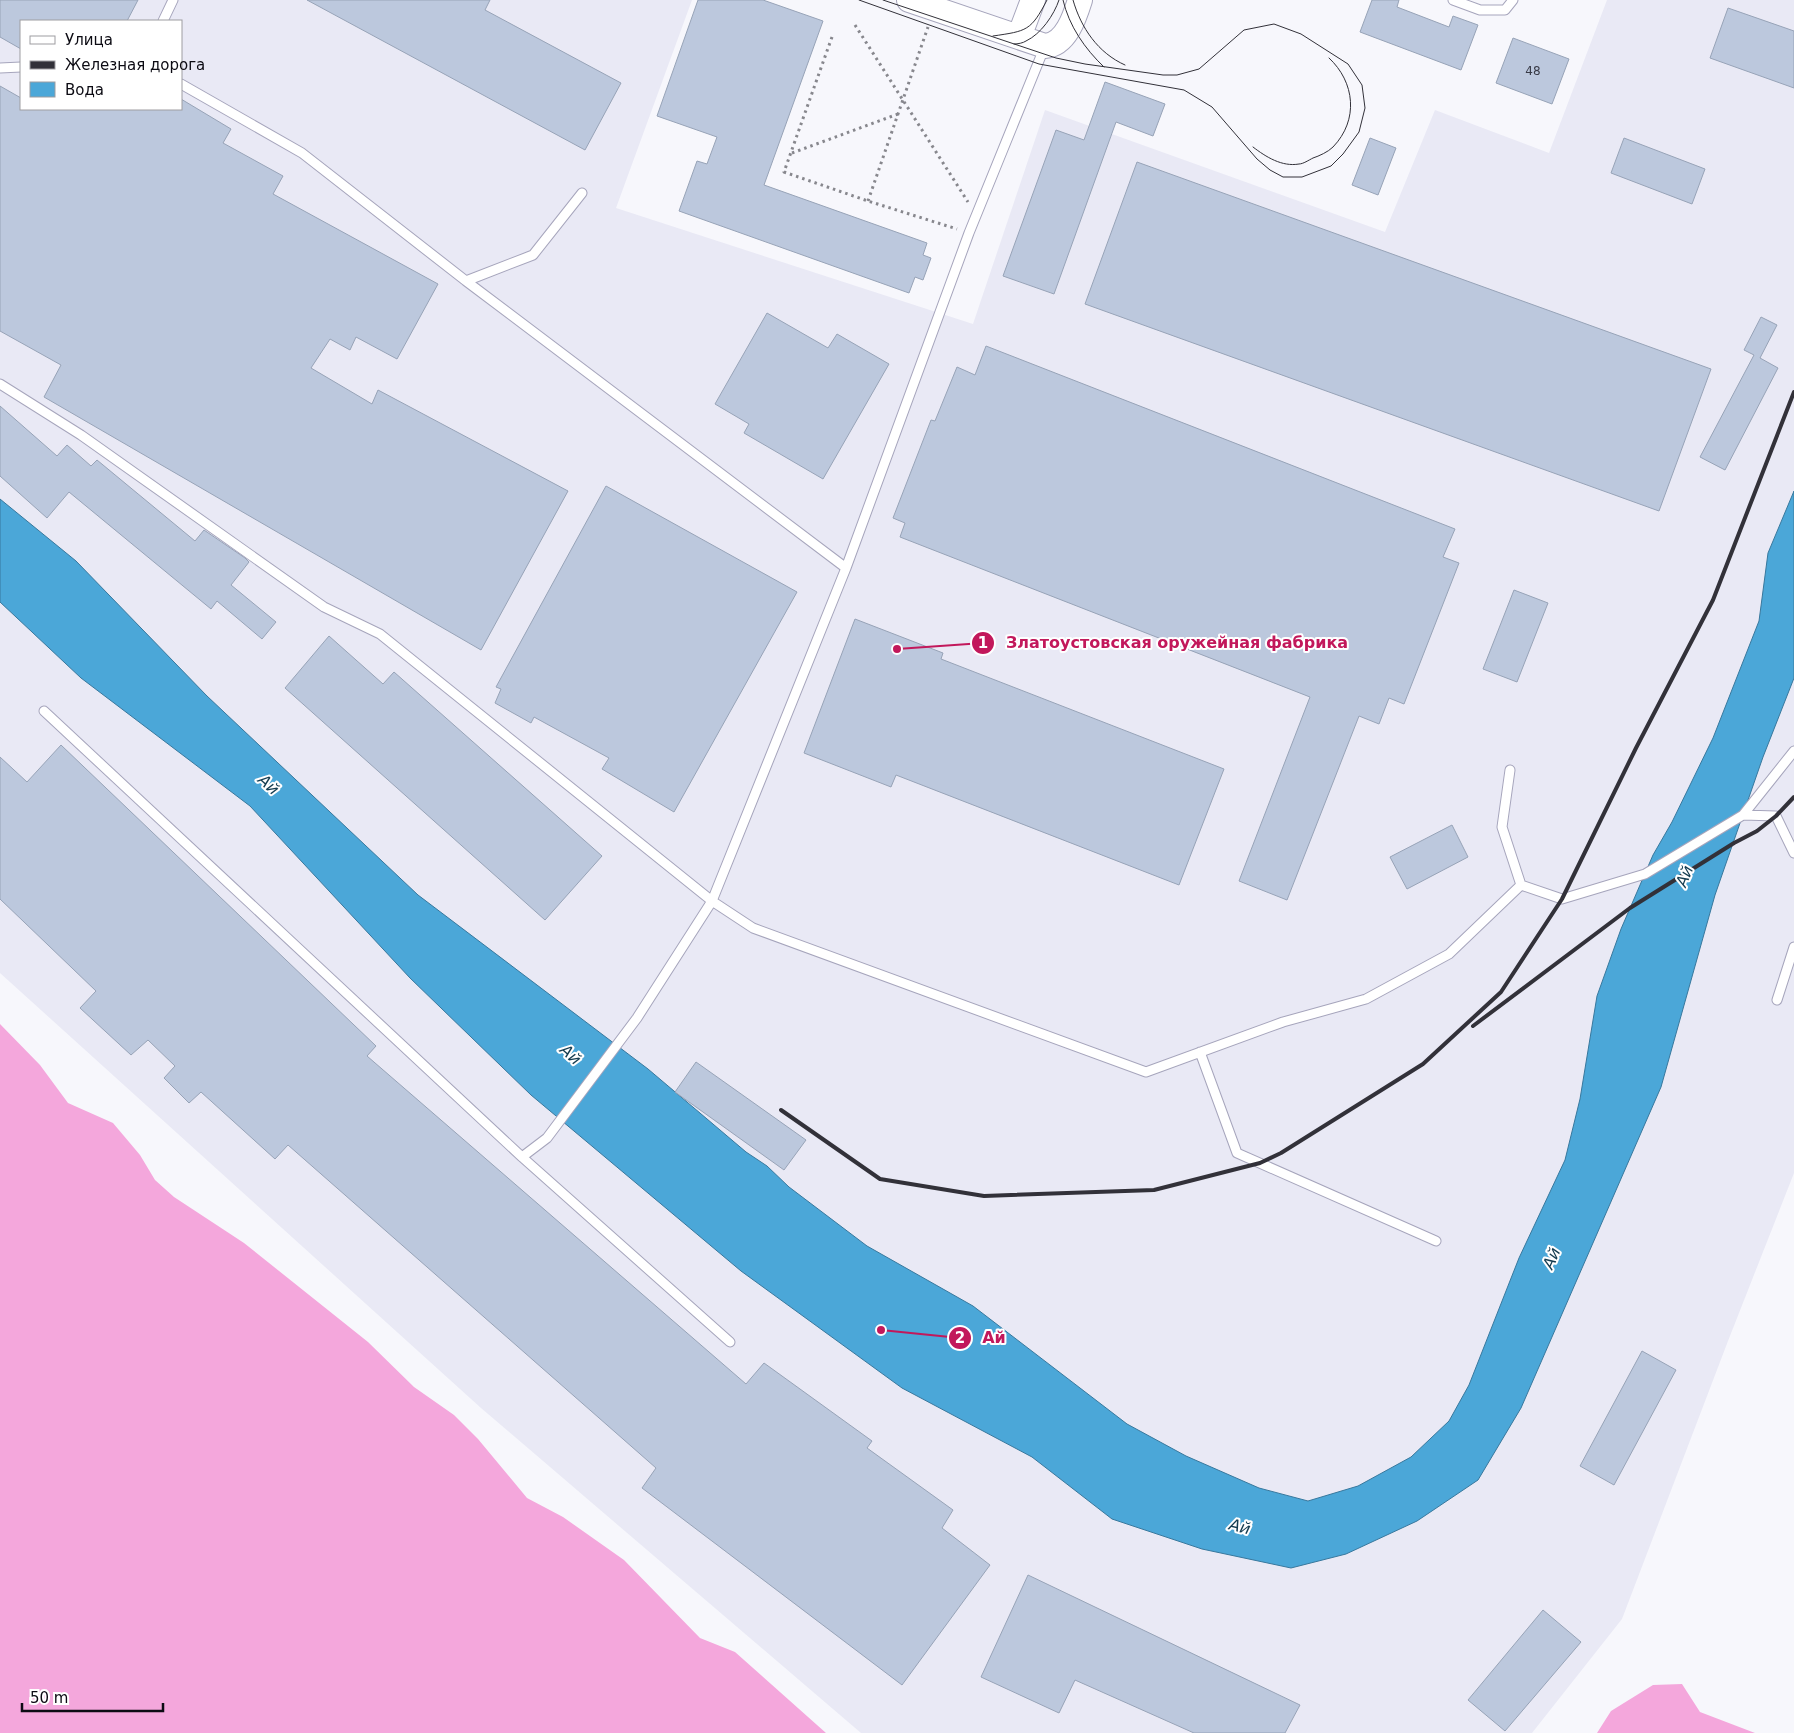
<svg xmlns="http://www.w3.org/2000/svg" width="1794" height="1733" font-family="'DejaVu Sans',sans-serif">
  <rect width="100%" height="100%" fill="#f7f7fc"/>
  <path fill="#e9e9f5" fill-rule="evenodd" d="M 0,0 L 692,0 L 616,208 L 973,324 L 1045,110 L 1385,232 L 1435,110 L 1549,153 L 1607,0 L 1794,0 L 1794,1173 L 1728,1341 L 1622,1619 L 1532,1733 L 861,1733 L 481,1408 L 0,973 ZM 21,21 L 181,21 L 181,109 L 21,109 Z"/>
  <path fill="#f4a7dc" d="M 0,1024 L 40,1065 L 68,1103 L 113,1123 L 140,1155 L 155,1180 L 174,1197 L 244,1243 L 368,1342 L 414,1387 L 454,1415 L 478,1439 L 527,1498 L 563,1517 L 624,1560 L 700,1638 L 735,1652 L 826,1733 L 0,1733 Z
    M 1682,1684 L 1700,1712 L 1755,1733 L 1597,1733 L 1611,1711 L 1653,1685 Z"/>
  <path fill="#4ba7d8" stroke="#38789d" d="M 1794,491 L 1794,678 L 1763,757 L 1715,895 L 1661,1087 L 1521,1408 L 1478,1480 L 1417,1521 L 1346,1554 L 1291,1568 L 1202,1549 L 1112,1519 L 1032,1457 L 902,1388 L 741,1271 L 531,1095 L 410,978 L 250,806 L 81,678 L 0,602 L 0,499 L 76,561 L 207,696 L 418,895 L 648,1069 L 746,1152 L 767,1166 L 789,1187 L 867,1246 L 973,1306 L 1127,1424 L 1186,1456 L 1259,1488 L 1308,1501 L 1358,1486 L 1411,1457 L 1449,1421 L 1469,1385 L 1519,1258 L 1565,1160 L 1580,1099 L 1597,996 L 1621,929 L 1653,855 L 1672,822 L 1713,738 L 1759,621 L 1768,553 Z"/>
  <path fill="#bcc8dd" stroke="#97a3b7" d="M 0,0 L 138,0 L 127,21 L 21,21 L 21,49 L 0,37 Z
    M 307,0 L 490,0 L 485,10 L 621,83 L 585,150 Z
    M 698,0 L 763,0 L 823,21 L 764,185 L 927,243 L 923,255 L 931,258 L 923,280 L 915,277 L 909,293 L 679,211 L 697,161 L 707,164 L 717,137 L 657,116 Z
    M 1372,0 L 1399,0 L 1397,7 L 1449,27 L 1453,16 L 1478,25 L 1461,70 L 1360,32 Z
    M 1728,8 L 1794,31 L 1794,88 L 1710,58 Z
    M 1513,38 L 1569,59 L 1552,104 L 1496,83 Z
    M 1105,82 L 1165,104 L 1153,136 L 1116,122 L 1054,294 L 1003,276 L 1056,130 L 1084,140 Z
    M 0,86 L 21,98 L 21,109 L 181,109 L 181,99 L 231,129 L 223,143 L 283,176 L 273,194 L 438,284 L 397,359 L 356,337 L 350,350 L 330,339 L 311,368 L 372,404 L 378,390 L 568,491 L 481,650 L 44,397 L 61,365 L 0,331 Z
    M 1370,138 L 1396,148 L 1378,195 L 1352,185 Z
    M 1624,138 L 1705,169 L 1692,204 L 1611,173 Z
    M 1137,162 L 1711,369 L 1659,511 L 1085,304 Z
    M 767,313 L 828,348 L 837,334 L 889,364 L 823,479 L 744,433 L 749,424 L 715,404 Z
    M 1761,317 L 1777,325 L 1760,358 L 1778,368 L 1725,470 L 1700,457 L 1754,355 L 1744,350 Z
    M 986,346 L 1455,529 L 1443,557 L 1459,563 L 1404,704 L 1389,698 L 1379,724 L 1359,716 L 1287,900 L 1239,881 L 1310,697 L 900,537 L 905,523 L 893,518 L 931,420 L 935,421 L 957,367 L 975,375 Z
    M 0,406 L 57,456 L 67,445 L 91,466 L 97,460 L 195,541 L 204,530 L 245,558 L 249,562 L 231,585 L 276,622 L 262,639 L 217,601 L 211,609 L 69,492 L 47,518 L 0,476 Z
    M 606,486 L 797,592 L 674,812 L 602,769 L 609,758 L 534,717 L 531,723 L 495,703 L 501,689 L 496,687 Z
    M 1514,590 L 1548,603 L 1517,682 L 1483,669 Z
    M 855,619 L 943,653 L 941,659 L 1224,769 L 1179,885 L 896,775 L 891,787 L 804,753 Z
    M 329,636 L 383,684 L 394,672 L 602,856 L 545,920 L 285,688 Z
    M 61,745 L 376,1046 L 367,1056 L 746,1384 L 764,1363 L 872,1441 L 867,1448 L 953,1510 L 942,1528 L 990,1565 L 902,1685 L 642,1488 L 656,1468 L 288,1145 L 275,1159 L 201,1092 L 189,1103 L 164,1078 L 175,1066 L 148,1040 L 131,1055 L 80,1008 L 96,991 L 0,899 L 0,757 L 27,782 Z
    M 1452,825 L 1468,857 L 1407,889 L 1390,857 Z
    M 696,1062 L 806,1140 L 784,1170 L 675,1092 Z
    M 1642,1351 L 1676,1370 L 1614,1485 L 1580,1466 Z
    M 1028,1575 L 1300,1705 L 1285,1733 L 1194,1733 L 1075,1680 L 1059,1713 L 981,1677 Z
    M 1543,1610 L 1581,1642 L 1505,1731 L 1468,1700 Z"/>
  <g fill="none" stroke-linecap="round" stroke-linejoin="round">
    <g stroke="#a6a5bc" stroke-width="11">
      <path id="service" d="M 1453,0 L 1480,10 L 1505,10 L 1513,0
        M 163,21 L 173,0
        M 0,68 L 21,67
        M 181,84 L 302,153 L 466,281 L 533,255 L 582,193
        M 466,281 L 846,568
        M 0,384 L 81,435 L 324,607 L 380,634 L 712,901 L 753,928 L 1146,1072 L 1283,1022 L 1366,999 L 1449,954 L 1521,885
        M 44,711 L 522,1157 L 730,1342
        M 1510,770 L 1502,827 L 1521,885 L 1562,899 L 1645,874 L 1743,815 L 1794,751
        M 1743,815 L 1776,816 L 1794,853
        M 1777,1000 L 1794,947
        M 1200,1052 L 1237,1153 L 1436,1241
        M 522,1157 L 547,1138 L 637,1018 L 712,901 L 846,568 L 969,233 L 1045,46"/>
    </g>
    <g stroke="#a6a5bc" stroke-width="26">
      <path id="secondary" d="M 909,0 L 1045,46 C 1066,45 1075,16 1080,0
        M 1019,37 L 1033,0"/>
    </g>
    <path stroke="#87878d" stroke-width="3" stroke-dasharray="2.5 4" stroke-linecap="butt" d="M 855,25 L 968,202
      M 832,37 L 784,172 L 868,201 L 957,229
      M 792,153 L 898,114
      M 868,201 L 928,27"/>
    <use href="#service" stroke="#fff" stroke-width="9"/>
    <use href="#secondary" stroke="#fff" stroke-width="24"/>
    <path stroke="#323139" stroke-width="1" d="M 859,0 L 1039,64 L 1184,90 L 1212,107 L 1257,159 L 1270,170 L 1283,177 L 1302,177 L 1331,166 L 1343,154 L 1359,132 L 1365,108 L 1362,85 L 1348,64 L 1301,34 L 1274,24 L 1244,30 L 1199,69 L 1177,75 L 1163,75 L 1085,64 L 1056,58 L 883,0
      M 1063,0 C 1069,26 1085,49 1104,67
      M 1073,0 C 1081,28 1098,53 1125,65
      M 993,36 C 1027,31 1031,31 1047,0
      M 1014,44 C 1018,44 1023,43 1026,41 C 1041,34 1054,15 1059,0
      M 1253,147 C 1266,157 1282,167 1299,164 C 1303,164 1309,160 1313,158 C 1319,156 1328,152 1333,147 C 1359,120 1355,82 1329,58"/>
    <path stroke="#323139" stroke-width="4" d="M 1473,1026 L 1630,908 L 1734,843 L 1757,831 L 1776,816 L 1794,797
      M 781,1110 L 880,1179 L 984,1196 L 1154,1190 L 1260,1163 L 1281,1153 L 1423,1064 L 1501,992 L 1562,899 L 1636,748 L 1713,600 L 1794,392"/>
  </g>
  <g text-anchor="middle" stroke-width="4" stroke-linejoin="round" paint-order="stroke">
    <g font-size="12" fill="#383a46">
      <text x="1533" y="75">48</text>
    </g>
    <g font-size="16" font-style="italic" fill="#143c50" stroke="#fff">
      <text transform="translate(269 784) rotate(42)" y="6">Ай</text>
      <text transform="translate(1684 876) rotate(-69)" y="6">Ай</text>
      <text transform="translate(571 1054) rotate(42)" y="6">Ай</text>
      <text transform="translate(1551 1258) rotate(-66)" y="6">Ай</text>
      <text transform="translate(1240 1526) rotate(14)" y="6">Ай</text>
    </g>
  </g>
  <path fill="none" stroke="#c2185b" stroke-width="2" d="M897 649L983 643M881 1330L960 1338"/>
  <g fill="#c2185b" stroke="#fff" stroke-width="2">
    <circle cx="897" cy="649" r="5"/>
    <circle cx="881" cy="1330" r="5"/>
    <circle cx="983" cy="643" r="12"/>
    <circle cx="960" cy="1338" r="12"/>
  </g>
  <g font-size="15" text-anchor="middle" font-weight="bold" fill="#fff">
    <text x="983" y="648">1</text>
    <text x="960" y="1343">2</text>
  </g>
  <g font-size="16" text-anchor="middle" font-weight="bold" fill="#c2185b" stroke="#fff" stroke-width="4" stroke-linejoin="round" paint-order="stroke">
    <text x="1177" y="648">Златоустовская оружейная фабрика</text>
    <text x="994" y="1343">Ай</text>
  </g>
  <rect x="20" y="20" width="162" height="90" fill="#ffffff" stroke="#9e9da1"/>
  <rect x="30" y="36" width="25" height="8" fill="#ffffff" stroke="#9e9da1"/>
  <text x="65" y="45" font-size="15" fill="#0c0b13">Улица</text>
  <rect x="30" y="61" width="25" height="8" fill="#323139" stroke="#9e9da1"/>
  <text x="65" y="70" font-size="15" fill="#0c0b13">Железная дорога</text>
  <rect x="30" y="82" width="25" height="15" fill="#4ba7d8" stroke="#9e9da1"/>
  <text x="65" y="95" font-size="15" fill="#0c0b13">Вода</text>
  <path d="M22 1703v8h141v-8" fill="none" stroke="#0c0b13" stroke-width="2.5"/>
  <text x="30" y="1703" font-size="15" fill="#0c0b13" stroke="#ffffff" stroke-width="4" paint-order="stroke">50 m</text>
</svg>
